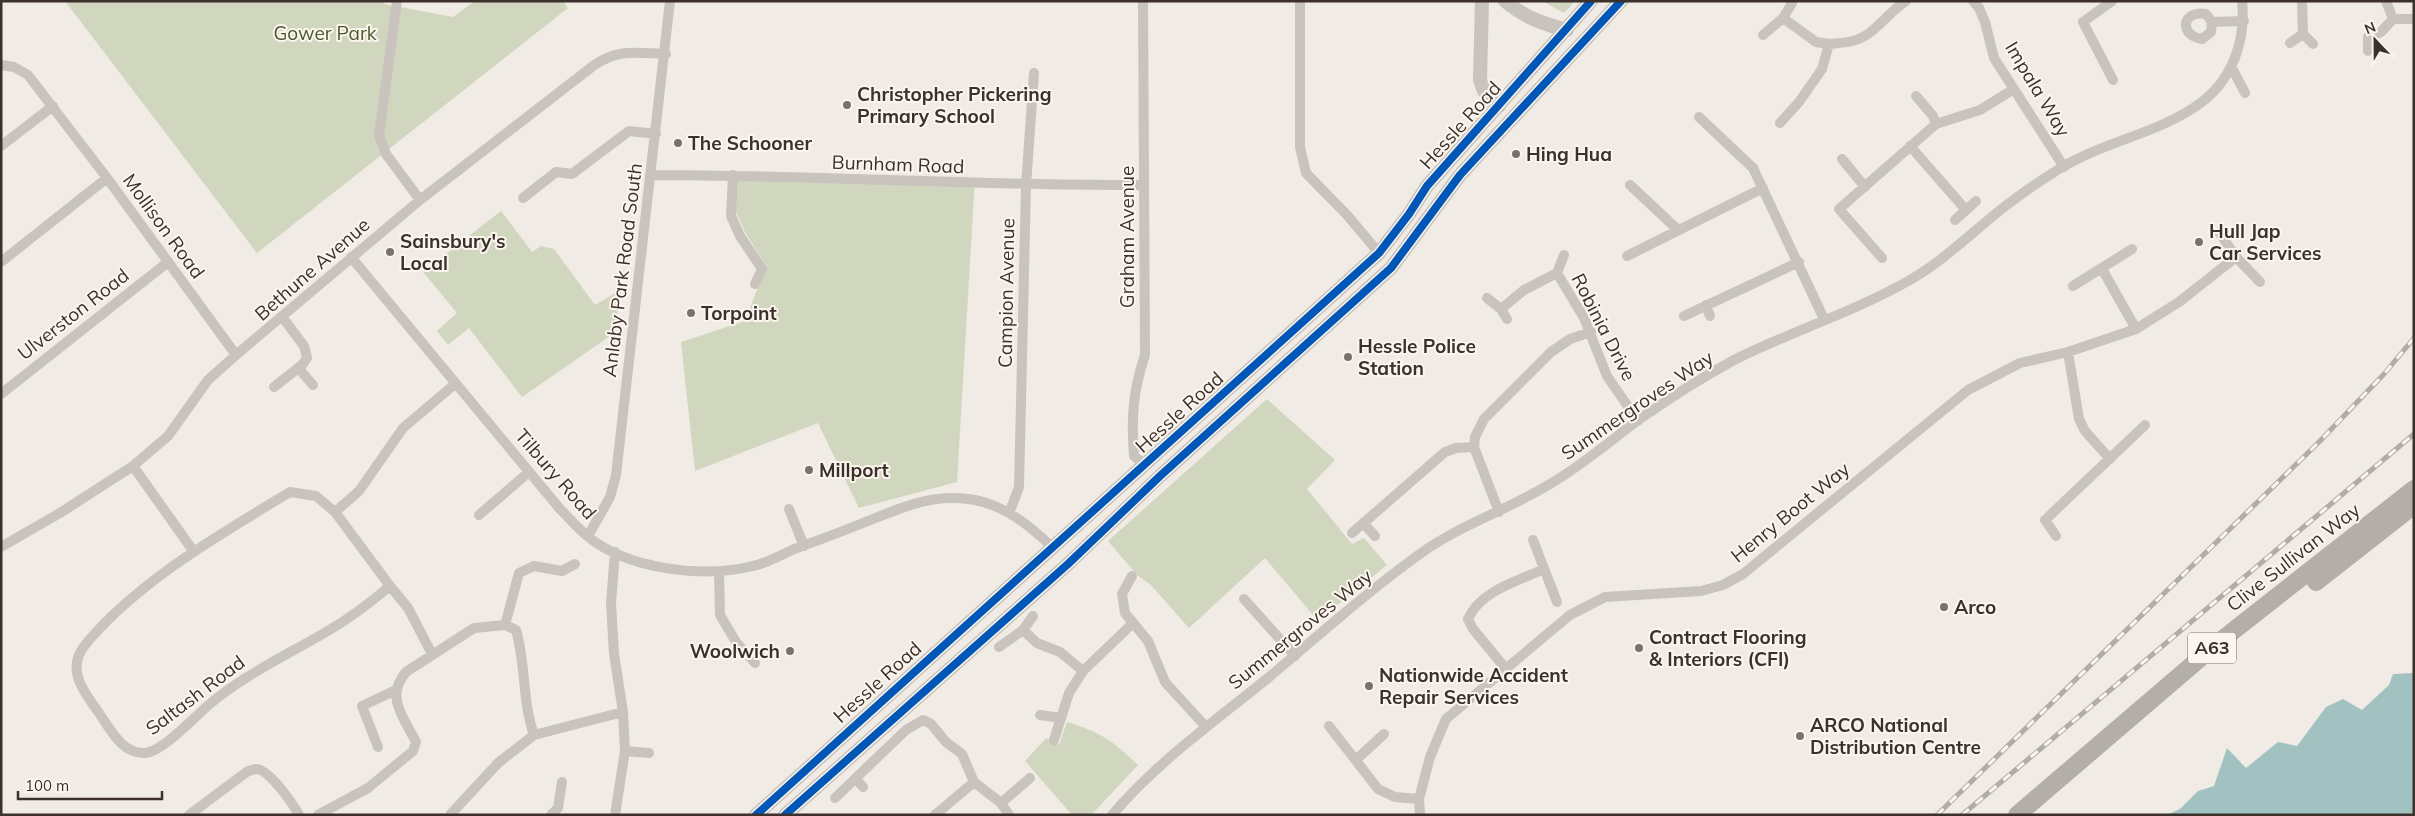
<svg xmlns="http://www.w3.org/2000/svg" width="2415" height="816" font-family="Mulish,sans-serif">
  <rect width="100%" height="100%" fill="#f0ebe5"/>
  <path fill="#d1d6bf" d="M 65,1 L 384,1 L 384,4 L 453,17 L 475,1 L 563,1 L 568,8 L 257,253 Z
    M 1542,1 L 1575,1 L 1564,13 Z
    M 738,172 L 975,178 L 957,482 L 859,508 L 818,423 L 695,471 L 681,342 L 745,321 L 766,266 L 745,232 L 736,212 Z
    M 501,211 L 532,252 L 541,246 L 554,249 L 595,305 L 622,289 L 613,334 L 522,397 L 469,328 L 448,345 L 437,331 L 457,313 L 423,272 Z
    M 1267,399 L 1335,460 L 1307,489 L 1352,544 L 1364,538 L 1387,565 L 1318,621 L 1265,558 L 1189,628 L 1151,585 L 1137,575 L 1108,541 Z
    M 1067,722 C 1101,732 1113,741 1138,765 L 1091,815 L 1072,815 L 1025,761 L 1046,738 L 1059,745 Z"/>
  <path fill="#a1c2c1" d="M 2414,673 L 2414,815 L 2167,815 L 2180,809 L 2198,791 L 2214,786 L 2227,748 L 2246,768 L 2278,742 L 2297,746 L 2326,707 L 2343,699 L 2362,710 L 2389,685 L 2393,674 Z"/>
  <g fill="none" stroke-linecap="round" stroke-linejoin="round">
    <path stroke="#c9c3be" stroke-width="10" d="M 397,1 L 379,135 L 386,154 L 420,200
      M 1143,1 L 1145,355 C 1133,391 1131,417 1134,456 L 1145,465
      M 1300,1 L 1300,147 L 1306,173 L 1347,215 L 1379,253
      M 1973,1 L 1979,8 L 1985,22 L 1994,58 L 2064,167
      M 2112,1 L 2083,22 L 2113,80
      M 2302,1 L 2303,34
      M 1783,18 L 1816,42 L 1829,44
      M 2393,19 L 2414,19
      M 2212,22 L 2206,14 C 2182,10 2178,35 2202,39 L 2211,32 L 2212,22 L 2244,21
      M 1763,35 L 1783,18 L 1792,3
      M 2290,43 L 2303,34 L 2313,44
      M 2368,51 L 2368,37 L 2381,32 L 2393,19 L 2386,1
      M 1,65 L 14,67 L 28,75 L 107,178
      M 2231,66 L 2245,93
      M 1916,96 L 1933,116 L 1936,124
      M 1699,117 L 1753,168 L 1824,319
      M 1780,123 L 1799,102 L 1822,69 L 1829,44 C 1837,43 1845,43 1853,41 C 1874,36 1888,12 1906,1
      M 1,146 L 53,106
      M 1910,146 L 1966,210
      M 1842,159 L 1865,187
      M 651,175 C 816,175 980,186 1144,185
      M 733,175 L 731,216 L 740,236 L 762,269 L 755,284
      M 1630,185 L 1677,229
      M 523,198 L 556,172 L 572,174 L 629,131 L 656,134
      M 1955,220 L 1976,201
      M 2219,232 L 2236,257 L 2260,282
      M 1627,256 L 1763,188
      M 351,257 L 560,509 C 568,517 577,527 586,535 C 627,570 703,578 753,566 C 767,563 779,556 792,550 C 815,541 839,533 863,523 C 891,512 923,497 954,498 C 995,498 1024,520 1052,547
      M 1882,258 L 1839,209 L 1936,124 L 1980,110 L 2014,89
      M 1,262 L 107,178 L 236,355
      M 2102,269 L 2136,329
      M 1557,273 L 1564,255
      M 2073,286 L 2132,249
      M 1487,298 L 1501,309 L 1507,319
      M 1706,305 L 1710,316
      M 1501,309 L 1524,290 L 1557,273 L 1584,318 L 1607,376 L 1638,421
      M 1684,316 L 1799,262
      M 2068,352 L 2079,419 L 2085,431 L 2110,459
      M 298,368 L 313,385
      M 274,387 L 302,365 L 307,358 L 304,346 L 283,318
      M 1,394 L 168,262
      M 1474,447 L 1499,512
      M 133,466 L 194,552
      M 290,492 L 316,496 L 335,512 L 390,586 C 370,603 349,619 326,632 C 287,655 246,674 211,703 C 195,716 164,751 145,753 C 122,754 110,729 99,713 C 87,696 70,676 79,655 C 83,645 93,636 100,628 C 154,572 224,532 290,492 Z
      M 789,509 L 804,546
      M 1010,511 L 1019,487 L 1026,186 L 1034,73
      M 335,512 L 359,491 L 403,428 L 455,384
      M 479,515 L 529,472
      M 1363,523 L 1375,536
      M 1352,533 L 1445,452 L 1456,448 L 1474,447 L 1475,437 L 1484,419 L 1551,352 L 1570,339 L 1591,332
      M 588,536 L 610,497 L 616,475 L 670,1
      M 2056,536 L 2045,520 L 2145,425
      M 1533,540 L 1557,602
      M 1,547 L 60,513 L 133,466 L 168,436 L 208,380 L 236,355 L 420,200 L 593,66 C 618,48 637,53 666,54
      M 615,552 L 611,603 L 614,654 L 623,712 L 625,751 L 615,815
      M 719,572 L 720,615 L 736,642 L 755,663
      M 1132,576 L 1122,594 L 1125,613 L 1148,641 L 1165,682 L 1206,727
      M 390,586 L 408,608 L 432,654
      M 1244,599 L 1295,656
      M 1023,630 L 1037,643 L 1060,652 L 1083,671
      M 999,647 L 1023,630 L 1033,616
      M 1506,669 L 1473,629 L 1468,619 C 1480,591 1518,581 1544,569
      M 1040,715 L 1061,718
      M 1329,726 L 1378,789 L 1395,797 L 1419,799
      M 534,735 C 522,701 526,664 516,630 L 505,625 L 519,573 L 534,566 L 562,571 L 575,564
      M 1054,740 L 1069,693 L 1083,671 L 1133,623
      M 378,747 L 362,706 L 396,690
      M 625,751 L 649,753
      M 1357,759 L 1384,734
      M 856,779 L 863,787
      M 835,798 L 906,730 L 923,720 L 931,724 L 946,742 L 962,754 L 974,782 L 1001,803 L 1009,815
      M 1001,803 L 1030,778
      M 189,815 L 248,771 C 251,771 253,769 256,769 C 269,769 293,804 299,815
      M 318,815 L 368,788 L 413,751 L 416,742 C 403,716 385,697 406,672 L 474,628 L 505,625
      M 450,815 L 498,763 L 534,735 L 623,712
      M 551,815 L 558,808 L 562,782
      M 935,815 L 974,782
      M 1112,815 C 1157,762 1215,721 1268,678 C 1319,635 1369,590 1424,551 C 1463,524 1509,509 1550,484 C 1581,466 1609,442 1637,421 C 1668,399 1701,378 1734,360 C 1792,331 1854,312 1910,280 C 1948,258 1977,227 2012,201 C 2027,190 2043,179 2059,169 C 2104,141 2159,134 2202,102 C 2233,78 2246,40 2242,1
      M 1420,815 L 1419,799 L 1430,757 L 1446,719 L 1570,615 L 1605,597 L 1701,591 L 1723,585 L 1743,574 L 1968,390 L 2020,363 L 2068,352 L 2136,329 L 2179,302 L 2236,257"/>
    <path stroke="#c9c3be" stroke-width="14" d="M 1482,1 L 1480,80 L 1484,91 L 1499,106
      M 1505,1 C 1524,17 1543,24 1567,30
      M 756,815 L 1379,253 L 1409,214 L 1427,186 L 1591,1
      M 785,815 L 1068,564 L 1160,476 L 1391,268 L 1460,175 L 1621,1"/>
    <path stroke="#b4aea8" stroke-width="18" d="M 2316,582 L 2414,505
      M 2017,815 L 2219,642 L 2414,489"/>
    <g stroke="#b1aca8" stroke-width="5">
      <path id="rail" d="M 1937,815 L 2320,441 L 2384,374 L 2414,338
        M 1962,815 L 2414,434"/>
    </g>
    <use href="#rail" stroke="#fbf5ee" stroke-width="3" stroke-dasharray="9" stroke-linecap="butt"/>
    <g stroke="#fbf5ee" stroke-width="11">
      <path id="cycleway" d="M 756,815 L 1379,253 L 1409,214 L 1427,186 L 1591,1
        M 785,815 L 1068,564 L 1160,476 L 1391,268 L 1460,175 L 1621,1"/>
    </g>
    <use href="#cycleway" stroke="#0057b8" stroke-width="8"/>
  </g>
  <g fill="#7a716c" stroke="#fbf5ee" stroke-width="2">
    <circle cx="847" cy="105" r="5"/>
    <circle cx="678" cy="143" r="5"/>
    <circle cx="1516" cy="154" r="5"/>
    <circle cx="2199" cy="242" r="5"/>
    <circle cx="390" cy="252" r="5"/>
    <circle cx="691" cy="313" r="5"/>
    <circle cx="1348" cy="357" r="5"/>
    <circle cx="809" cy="470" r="5"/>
    <circle cx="1944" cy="607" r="5"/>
    <circle cx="1639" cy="648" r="5"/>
    <circle cx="790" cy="651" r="5"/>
    <circle cx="1369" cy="686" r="5"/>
    <circle cx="1800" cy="736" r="5"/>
  </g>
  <g text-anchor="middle" stroke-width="4" stroke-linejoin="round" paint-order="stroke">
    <rect fill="#fbf5ee" stroke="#756b66" stroke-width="1" x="2188" y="632.5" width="48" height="31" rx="4"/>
    <g font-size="18" font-weight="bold" fill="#3b302b">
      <text x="2212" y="654">A63</text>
    </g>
    <g font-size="19" fill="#4a5a2e" stroke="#fbf5ee">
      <text x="325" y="40">Gower Park</text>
    </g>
    <g font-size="19" fill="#3b302b" stroke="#fbf5ee">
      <text transform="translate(2038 89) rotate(59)" y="7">Impala Way</text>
      <text transform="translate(1460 125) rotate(-48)" y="7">Hessle Road</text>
      <text transform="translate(898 164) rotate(2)" y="7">Burnham Road</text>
      <text transform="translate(164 226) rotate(54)" y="7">Mollison Road</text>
      <text transform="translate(1127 237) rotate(-90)" y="7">Graham Avenue</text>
      <text transform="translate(312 269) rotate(-41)" y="7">Bethune Avenue</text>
      <text transform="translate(622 270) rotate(-83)" y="7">Anlaby Park Road South</text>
      <text transform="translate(1006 293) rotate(-89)" y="7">Campion Avenue</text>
      <text transform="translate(73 314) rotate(-38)" y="7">Ulverston Road</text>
      <text transform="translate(1604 327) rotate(63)" y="7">Robinia Drive</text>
      <text transform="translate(1637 405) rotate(-34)" y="7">Summergroves Way</text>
      <text transform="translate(1179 412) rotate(-42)" y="7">Hessle Road</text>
      <text transform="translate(556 474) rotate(49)" y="7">Tilbury Road</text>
      <text transform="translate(1790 512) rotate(-39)" y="7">Henry Boot Way</text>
      <text transform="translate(2293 557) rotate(-38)" y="7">Clive Sullivan Way</text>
      <text transform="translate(1300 629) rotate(-39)" y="7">Summergroves Way</text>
      <text transform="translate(877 682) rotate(-42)" y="7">Hessle Road</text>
      <text transform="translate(195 695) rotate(-37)" y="7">Saltash Road</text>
    </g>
    <g font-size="19" font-weight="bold" fill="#3b302b" stroke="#fbf5ee" text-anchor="start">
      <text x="857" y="101">Christopher Pickering<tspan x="857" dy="22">Primary School</tspan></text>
      <text x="688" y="150">The Schooner</text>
      <text x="1526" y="161">Hing Hua</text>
      <text x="2209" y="238">Hull Jap<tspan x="2209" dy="22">Car Services</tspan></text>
      <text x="400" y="248">Sainsbury's<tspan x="400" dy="22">Local</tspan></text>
      <text x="701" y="320">Torpoint</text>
      <text x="1358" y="353">Hessle Police<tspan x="1358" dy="22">Station</tspan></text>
      <text x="819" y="477">Millport</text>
      <text x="1954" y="614">Arco</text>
      <text x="1649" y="644">Contract Flooring<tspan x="1649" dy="22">&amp; Interiors (CFI)</tspan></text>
      <text x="780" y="658" text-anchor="end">Woolwich</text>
      <text x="1379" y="682">Nationwide Accident<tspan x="1379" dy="22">Repair Services</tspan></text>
      <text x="1810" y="732">ARCO National<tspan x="1810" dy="22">Distribution Centre</tspan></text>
    </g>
  </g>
  <rect width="2415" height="816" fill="none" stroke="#3b302b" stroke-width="5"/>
  <g transform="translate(2375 40) rotate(338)" stroke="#fbf5ee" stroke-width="4" paint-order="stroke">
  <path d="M0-4L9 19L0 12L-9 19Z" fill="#3b302b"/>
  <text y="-8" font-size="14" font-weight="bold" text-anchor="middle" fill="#3b302b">N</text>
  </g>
  <path d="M18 791v8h144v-8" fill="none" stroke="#3b302b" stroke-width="2.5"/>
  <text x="25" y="791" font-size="15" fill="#3b302b" stroke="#fbf5ee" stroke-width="4" paint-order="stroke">100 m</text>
</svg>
